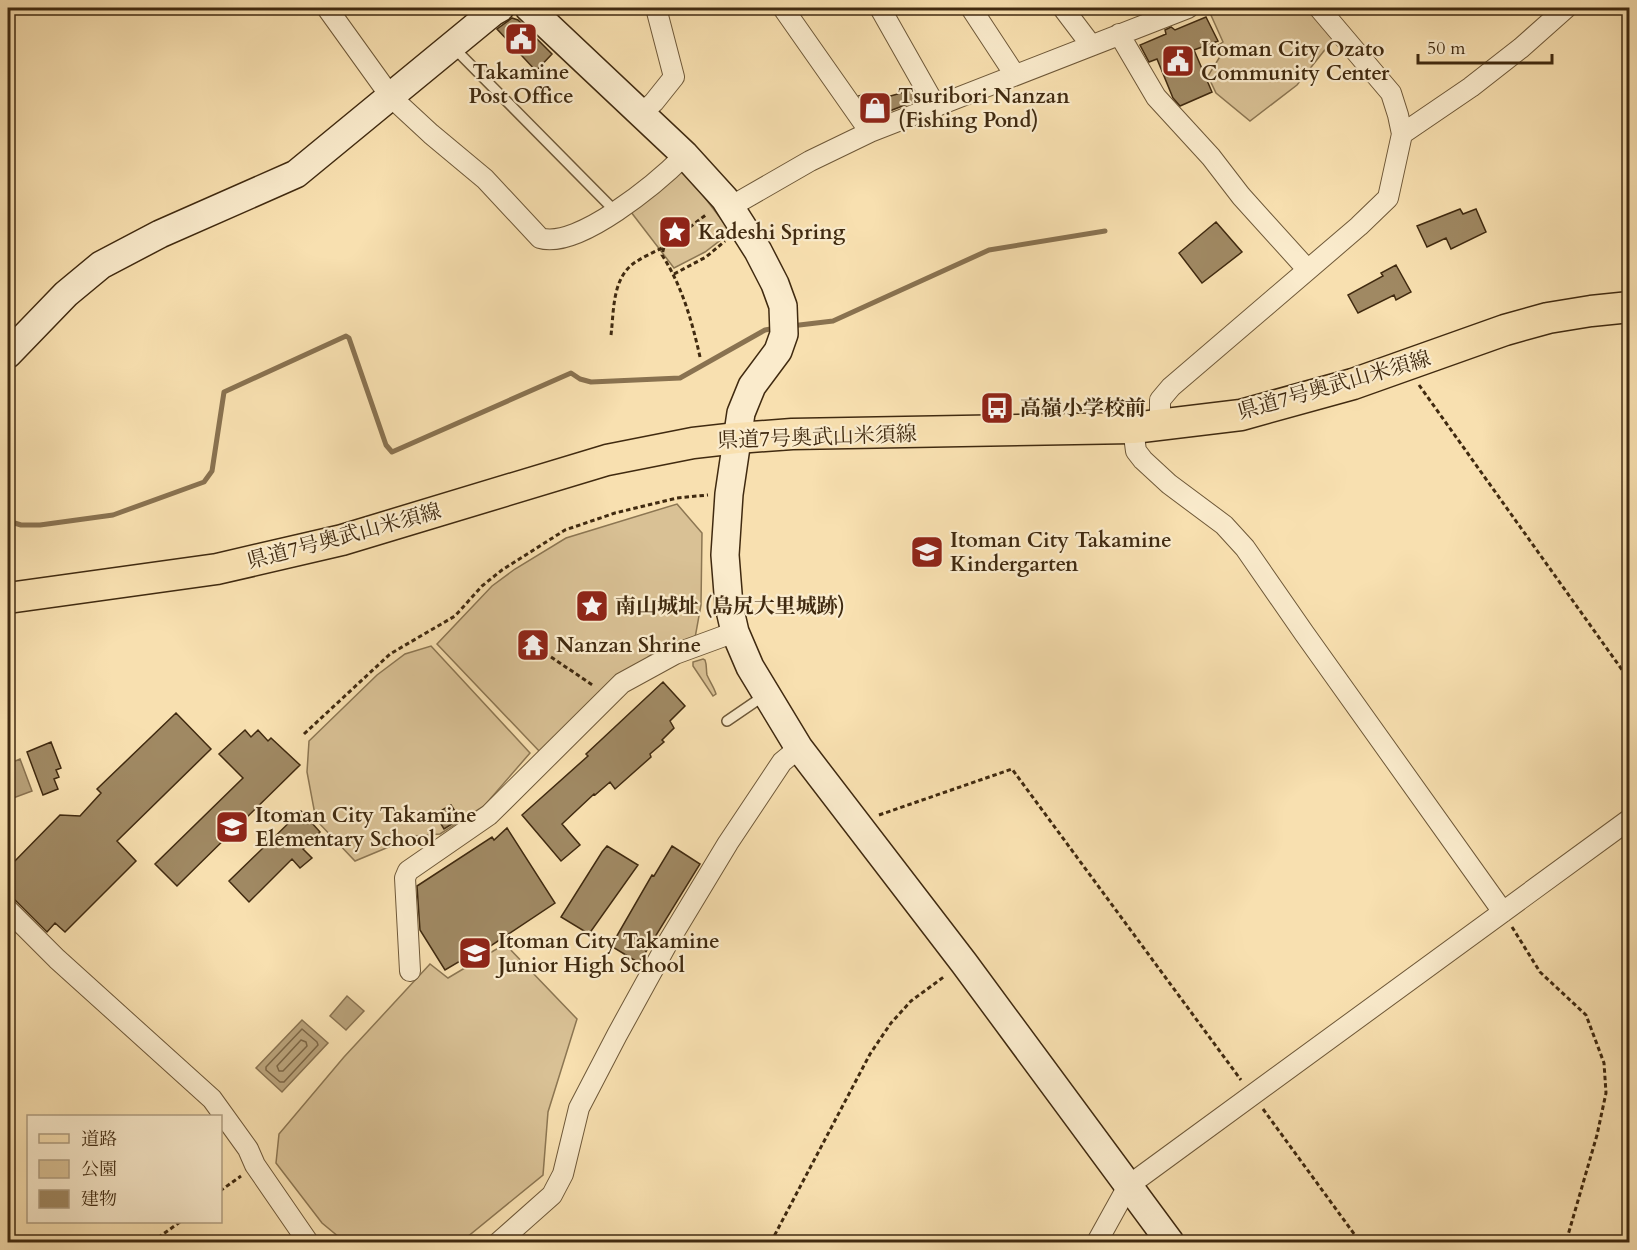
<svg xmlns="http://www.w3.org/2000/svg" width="1637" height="1250" font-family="Cardo,'Noto Serif JP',serif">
  <rect width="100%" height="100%" fill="#f8e0b0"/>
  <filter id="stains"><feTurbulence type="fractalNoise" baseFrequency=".00333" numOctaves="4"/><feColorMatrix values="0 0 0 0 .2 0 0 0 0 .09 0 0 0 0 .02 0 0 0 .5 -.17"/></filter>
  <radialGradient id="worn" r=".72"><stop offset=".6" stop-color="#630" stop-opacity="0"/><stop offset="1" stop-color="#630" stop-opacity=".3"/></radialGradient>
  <path fill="#d9c195" stroke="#8c7652" stroke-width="1.5" d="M 1217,8 L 1309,8 L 1335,37 L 1297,85 L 1250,121 L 1216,93 L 1208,76 L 1221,55 L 1217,46 L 1223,42 L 1210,13 Z
    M 681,171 L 686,173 L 731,232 L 705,252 L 674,268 L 631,212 Z
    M 677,504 L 702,533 L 701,605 L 695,638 L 657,650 L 599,696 L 540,752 L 437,644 L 492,586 L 515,569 L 566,538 Z
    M 431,646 L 530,753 L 484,806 L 440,834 L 415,836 L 355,861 L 316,820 L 307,772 L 309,741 L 377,675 L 405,654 Z
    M 703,659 L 705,660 C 707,665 706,670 707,675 C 710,682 714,687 716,694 L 713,696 L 693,666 L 693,662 Z
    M 505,944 L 577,1019 L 548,1112 L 543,1175 L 461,1242 L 345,1242 L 322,1223 L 276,1163 L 279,1134 L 344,1057 L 430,964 L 448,978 Z"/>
  <path fill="#b9a27a" stroke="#897250" stroke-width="1.5" d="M 20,759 L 32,791 L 8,800 L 8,764 Z
    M 347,996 L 364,1011 L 346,1030 L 330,1016 Z
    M 302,1020 L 328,1043 L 282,1092 L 256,1068 Z"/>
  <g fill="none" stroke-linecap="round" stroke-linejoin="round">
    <path stroke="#7c6645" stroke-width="1.5" d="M 302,1029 L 317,1042 L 318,1045 L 284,1082 L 280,1082 L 266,1070 L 266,1067 Z
      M 301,1040 L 306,1042 L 307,1046 L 283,1071 L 279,1071 L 277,1066 Z"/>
    <path stroke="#897250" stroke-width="5" d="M 791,326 L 833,321 L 989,250 L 1105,231
      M 8,521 L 21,525 L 40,525 L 113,515 L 204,482 L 212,471 L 224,392 L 346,336 L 349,338 L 386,445 L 392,452 L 571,373 L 580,379 L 591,382 L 680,378 L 765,330 L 776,328"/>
  </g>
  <path fill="#a08963" stroke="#402a10" stroke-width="1.5" d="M 1206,17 L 1218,41 L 1194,50 L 1212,92 L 1180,106 L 1173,98 L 1157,59 L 1149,62 L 1140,45 L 1166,34 L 1165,30 L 1171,27 L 1175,30 Z
    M 512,18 L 518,20 L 552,54 L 536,71 L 497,29 Z
    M 912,90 L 918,100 L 874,117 L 859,96 L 868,93 L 872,101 Z
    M 1460,209 L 1463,214 L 1476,209 L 1486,232 L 1451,249 L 1446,238 L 1427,247 L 1417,226 Z
    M 1216,222 L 1242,252 L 1202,283 L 1179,253 Z
    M 1396,265 L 1411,292 L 1396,300 L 1394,295 L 1358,313 L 1348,295 L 1383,276 L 1381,273 Z
    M 531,633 L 544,642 L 534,657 L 521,648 Z
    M 663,682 L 685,706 L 670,721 L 674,728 L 662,740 L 664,742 L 650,754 L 651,757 L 615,789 L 610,782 L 595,795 L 594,794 L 562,824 L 580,845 L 561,861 L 522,815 L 588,756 L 586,754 Z
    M 176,713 L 211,749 L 117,841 L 136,861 L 65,932 L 55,923 L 47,932 L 8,893 L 8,868 L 60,815 L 80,816 L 101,793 L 97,789 Z
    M 245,730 L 251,737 L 258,730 L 268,741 L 271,738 L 300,765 L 177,886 L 155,864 L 243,778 L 219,754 Z
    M 51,742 L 61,768 L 56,770 L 59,777 L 54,779 L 58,789 L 43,795 L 27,752 Z
    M 451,805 L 460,819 L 444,829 L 435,814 Z
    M 301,811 L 320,832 L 303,849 L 312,858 L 300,868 L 292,859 L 249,902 L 229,881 Z
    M 507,828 L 555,903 L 462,965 L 460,961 L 445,970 L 420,930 L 417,886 L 492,837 L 494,840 Z
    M 607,846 L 638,865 L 589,934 L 561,917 L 602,852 Z
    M 672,846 L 700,864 L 639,963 L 611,946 L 652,875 L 654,876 Z"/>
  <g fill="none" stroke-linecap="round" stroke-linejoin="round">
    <g stroke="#6e5838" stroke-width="12">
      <path id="lane" d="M 454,48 L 616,212
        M 727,721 L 765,695"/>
    </g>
    <g stroke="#6e5838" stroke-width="22">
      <path id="street" d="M 327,8 L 391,97 L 431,134 L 485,179 L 540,238 C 578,250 659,181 685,155
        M 783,8 L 870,132
        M 880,8 L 936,107
        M 971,8 L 1015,75
        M 1063,8 L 1091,45
        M 1119,34 L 1156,97 L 1211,157 L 1241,196 L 1307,269
        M 642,113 L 654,102 L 674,77 L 656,8
        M 1402,134 L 1471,87 L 1521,48 L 1566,8
        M 730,207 L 810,161 L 870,132 L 1188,8
        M 1160,425 L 1160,400 L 1171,387 L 1359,226 L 1388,198 L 1402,134 L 1398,115 L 1391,93 L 1319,8
        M 1133,428 L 1136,451 L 1143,460 L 1169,484 L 1224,525 L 1245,548 L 1304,633 L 1503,912
        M 8,910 L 57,959 L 212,1099 L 248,1149 L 255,1165 L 308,1242
        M 410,971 L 405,878 L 408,871 L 489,815 L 622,683 L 675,654 L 735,632
        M 499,1242 L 552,1195 L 563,1174 L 579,1108 L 617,1035 L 667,944 L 728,843 L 782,762 L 799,748
        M 1097,1242 L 1128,1186 L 1630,819"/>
    </g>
    <g stroke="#402a10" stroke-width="30">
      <path id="secondary" d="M 529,8 L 685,155 L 725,199 L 758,251 L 775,284 L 783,306 L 784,334 L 778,351 L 752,386 L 741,413 L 729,494 L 725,555 L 729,606 L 735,632 L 750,667 L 799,748 L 964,963 L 1170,1242
        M 8,354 L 66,294 L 101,265 L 160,234 L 296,174 L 493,12 L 500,8"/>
    </g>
    <g stroke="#402a10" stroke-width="33">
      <path id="primary" d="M 8,598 L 217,569 L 342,540 L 607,460 L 693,443 L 737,438 L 792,434 L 1133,428 L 1241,415 L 1353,384 L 1505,330 L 1548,318 L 1591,311 L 1630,307"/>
    </g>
    <path stroke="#402a10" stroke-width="3" stroke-dasharray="4.5 3" stroke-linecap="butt" d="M 674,274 L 706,257 L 725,241
      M 611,335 C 614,311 612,279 634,263 C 643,257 654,252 664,247
      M 700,357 C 692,321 682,286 662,255 L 664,247 L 707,214
      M 1419,385 L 1630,681
      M 551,657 L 594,686
      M 304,734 L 390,654 L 455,616 L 482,586 L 502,570 L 565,530 L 615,513 L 677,498 L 708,495
      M 879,815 L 1012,769 L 1241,1080
      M 1512,927 L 1540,972 L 1586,1015 L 1604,1063 L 1606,1093 L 1597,1135 L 1566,1242
      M 1263,1109 L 1360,1242
      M 220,1191 L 241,1176
      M 152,1242 L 180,1222
      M 771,1242 L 870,1054 L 891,1023 L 911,1001 L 945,976"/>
    <use href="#lane" stroke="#faebcc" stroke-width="9"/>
    <use href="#street" stroke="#faebcc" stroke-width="20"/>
    <use href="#secondary" stroke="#faebcc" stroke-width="27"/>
    <use href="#primary" stroke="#f8e0b0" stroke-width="30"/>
  </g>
  <defs>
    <g id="civic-square" transform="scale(1.725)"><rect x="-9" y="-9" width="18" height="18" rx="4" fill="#8f2418" stroke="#faebcc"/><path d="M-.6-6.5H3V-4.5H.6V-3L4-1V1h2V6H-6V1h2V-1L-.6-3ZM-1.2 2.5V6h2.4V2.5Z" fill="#fff"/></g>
    <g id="shop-square" transform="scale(1.725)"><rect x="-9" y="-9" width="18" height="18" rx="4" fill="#8f2418" stroke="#faebcc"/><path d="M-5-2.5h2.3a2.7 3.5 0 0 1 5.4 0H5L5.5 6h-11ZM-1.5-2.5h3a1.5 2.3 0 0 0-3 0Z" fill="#fff"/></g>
    <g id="sight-square" transform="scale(1.725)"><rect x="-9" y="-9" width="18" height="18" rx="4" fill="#8f2418" stroke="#faebcc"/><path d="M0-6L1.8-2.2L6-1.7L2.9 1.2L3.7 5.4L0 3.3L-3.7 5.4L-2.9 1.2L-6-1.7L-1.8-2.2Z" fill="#fff"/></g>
    <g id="bus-square" transform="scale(1.725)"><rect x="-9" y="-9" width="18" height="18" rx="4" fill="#8f2418" stroke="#faebcc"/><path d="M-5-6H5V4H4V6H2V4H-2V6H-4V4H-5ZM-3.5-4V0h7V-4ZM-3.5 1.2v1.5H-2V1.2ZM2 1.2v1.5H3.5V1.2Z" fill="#fff"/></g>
    <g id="school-square" transform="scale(1.725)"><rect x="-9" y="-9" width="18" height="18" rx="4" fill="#8f2418" stroke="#faebcc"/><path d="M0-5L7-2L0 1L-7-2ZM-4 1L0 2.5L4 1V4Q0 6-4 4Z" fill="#fff"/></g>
    <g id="temple-square" transform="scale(1.725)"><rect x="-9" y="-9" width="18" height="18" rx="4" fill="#8f2418" stroke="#faebcc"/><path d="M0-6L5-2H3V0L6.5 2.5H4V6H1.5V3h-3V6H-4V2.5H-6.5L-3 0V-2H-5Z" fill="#fff"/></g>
  </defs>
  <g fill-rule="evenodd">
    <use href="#civic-square" x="521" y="39"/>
    <use href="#civic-square" x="1178" y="61"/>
    <use href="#shop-square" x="875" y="108"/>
    <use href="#sight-square" x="675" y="232"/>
    <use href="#bus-square" x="997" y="408"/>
    <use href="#school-square" x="927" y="552"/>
    <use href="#sight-square" x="592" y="606"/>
    <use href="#temple-square" x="533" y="645"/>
    <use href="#school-square" x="232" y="827"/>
    <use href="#school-square" x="475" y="953"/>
  </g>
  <g text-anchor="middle" stroke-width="4.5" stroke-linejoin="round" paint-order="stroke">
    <g font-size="21" font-weight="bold" fill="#402a10" stroke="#faebcc" text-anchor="start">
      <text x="1201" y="56">Itoman City Ozato<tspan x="1201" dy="24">Community Center</tspan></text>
      <text x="521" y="79" text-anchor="middle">Takamine<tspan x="521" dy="24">Post Office</tspan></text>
      <text x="898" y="103">Tsuribori Nanzan<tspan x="898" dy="24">(Fishing Pond)</tspan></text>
      <text x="698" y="239">Kadeshi Spring</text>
      <text x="1020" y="415">高嶺小学校前</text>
      <text x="950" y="547">Itoman City Takamine<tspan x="950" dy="24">Kindergarten</tspan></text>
      <text x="615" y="613">南山城址 (島尻大里城跡)</text>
      <text x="556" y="652">Nanzan Shrine</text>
      <text x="255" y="822">Itoman City Takamine<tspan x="255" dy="24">Elementary School</tspan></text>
      <text x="498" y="948">Itoman City Takamine<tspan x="498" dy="24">Junior High School</tspan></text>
    </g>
    <g font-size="21" fill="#402a10" stroke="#faebcc">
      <text transform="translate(1334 385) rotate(-16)" y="7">県道7号奥武山米須線</text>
      <text transform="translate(817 437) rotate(-2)" y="7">県道7号奥武山米須線</text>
      <text transform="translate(344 536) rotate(-15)" y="7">県道7号奥武山米須線</text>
    </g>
  </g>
  <rect width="1637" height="1250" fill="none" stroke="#f8e0b0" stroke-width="30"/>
  <rect x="9" y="9" width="1619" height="1232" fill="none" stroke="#402a10" stroke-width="3"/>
  <rect x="15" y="15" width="1607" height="1220" fill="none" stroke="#402a10" stroke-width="1.5"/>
  <rect x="27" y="1115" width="195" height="108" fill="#faebcc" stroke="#b09e81" stroke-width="1.5"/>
  <rect x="39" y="1134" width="30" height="9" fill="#f8e0b0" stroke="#b09e81" stroke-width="1.5"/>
  <text x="81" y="1145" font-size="18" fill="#402a10">道路</text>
  <rect x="39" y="1160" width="30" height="18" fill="#d9c195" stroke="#b09e81" stroke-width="1.5"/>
  <text x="81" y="1175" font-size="18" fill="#402a10">公園</text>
  <rect x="39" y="1190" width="30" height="18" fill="#a08963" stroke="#b09e81" stroke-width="1.5"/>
  <text x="81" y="1205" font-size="18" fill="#402a10">建物</text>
  <path d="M1418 54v9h134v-9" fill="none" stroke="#402a10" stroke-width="3"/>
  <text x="1427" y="54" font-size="18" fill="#402a10" stroke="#faebcc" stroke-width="4.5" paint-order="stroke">50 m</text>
  <rect width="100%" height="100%" filter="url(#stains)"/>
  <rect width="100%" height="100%" fill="url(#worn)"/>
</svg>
